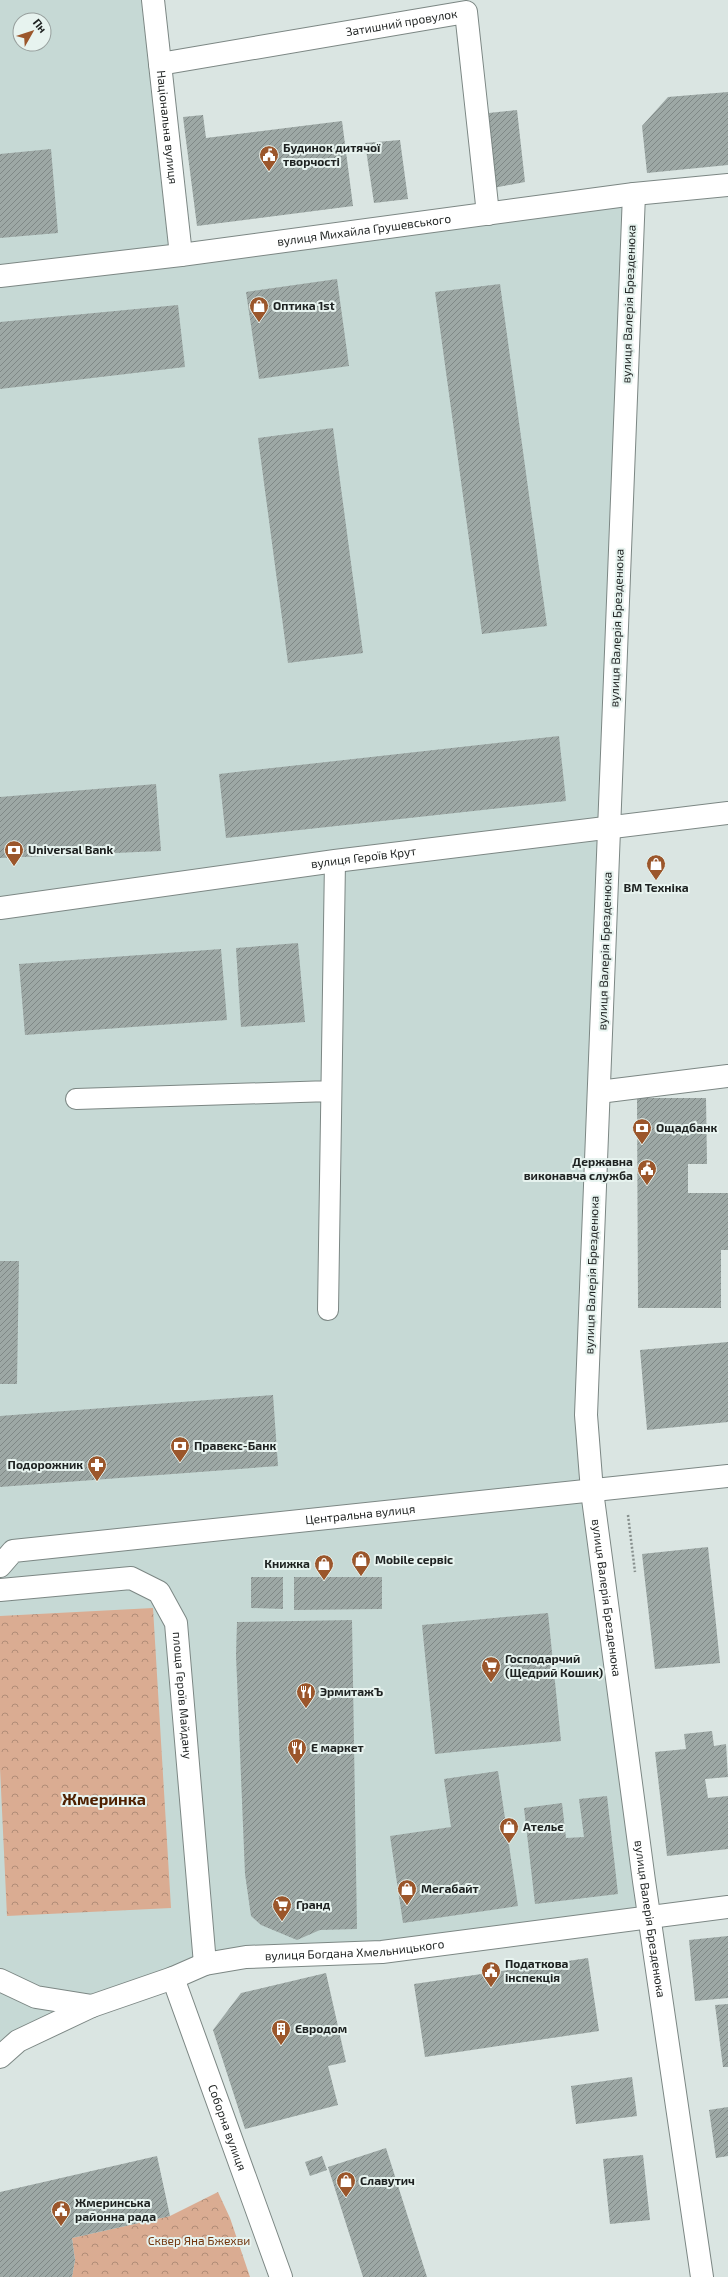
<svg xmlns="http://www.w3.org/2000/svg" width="728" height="2277" font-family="'Exo 2',sans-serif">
  <defs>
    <pattern id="park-crowns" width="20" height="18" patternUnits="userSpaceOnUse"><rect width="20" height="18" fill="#daac92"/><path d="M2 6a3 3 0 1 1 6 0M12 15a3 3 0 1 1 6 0" fill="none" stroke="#b08c77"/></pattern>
    <pattern id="building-hatch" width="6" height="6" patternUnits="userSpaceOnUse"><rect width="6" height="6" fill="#9da8a5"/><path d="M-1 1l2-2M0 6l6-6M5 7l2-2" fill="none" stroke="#7f8886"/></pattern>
  </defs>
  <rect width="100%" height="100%" fill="#dae5e2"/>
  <path fill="#c6d9d5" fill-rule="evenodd" d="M 0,0 L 153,0 L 182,255 L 634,194 L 586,1415 L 649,1919 L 206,1964 L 0,2057 ZM 20,20 L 44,20 L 44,44 L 20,44 Z"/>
  <path fill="url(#park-crowns)" d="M 153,1608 L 171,1908 L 7,1916 L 0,1768 L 0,1616 Z
    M 218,2192 L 230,2218 L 250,2277 L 72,2277 L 75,2260 L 72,2238 L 170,2216 Z"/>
  <path fill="url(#building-hatch)" d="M 728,92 L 728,165 L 647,173 L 642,126 L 668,97 Z
    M 517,110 L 525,182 L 488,189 L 479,114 Z
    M 203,115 L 206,138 L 342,121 L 353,206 L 197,226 L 183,117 Z
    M 400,140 L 408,199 L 374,203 L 365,143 Z
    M 51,149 L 58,233 L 0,238 L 0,154 Z
    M 337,279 L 349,366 L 259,379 L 246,292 Z
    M 500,284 L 547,626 L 482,634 L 435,292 Z
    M 178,305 L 185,367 L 0,389 L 0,322 Z
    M 333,428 L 363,653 L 288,663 L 258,438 Z
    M 559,736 L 566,801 L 226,838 L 219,774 Z
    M 156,784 L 161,851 L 0,858 L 0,797 Z
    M 298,943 L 305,1022 L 241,1027 L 236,948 Z
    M 221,949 L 227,1020 L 25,1035 L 19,964 Z
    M 637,1098 L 706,1098 L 707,1164 L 688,1164 L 688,1193 L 728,1193 L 728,1250 L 721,1250 L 721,1308 L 638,1308 Z
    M 0,1261 L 19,1261 L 17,1384 L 0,1384 Z
    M 728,1342 L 728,1422 L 647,1430 L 640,1350 Z
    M 273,1395 L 278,1466 L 0,1487 L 0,1416 Z
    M 708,1547 L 720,1663 L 655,1669 L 642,1554 Z
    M 251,1577 L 283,1577 L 283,1609 L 251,1608 Z
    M 294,1577 L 382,1577 L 382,1609 L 294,1610 Z
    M 548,1613 L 561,1741 L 435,1754 L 422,1625 Z
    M 352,1620 L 357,1929 L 320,1930 L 297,1940 L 261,1925 L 251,1916 L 245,1874 L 236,1655 L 237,1622 Z
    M 712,1731 L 714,1746 L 726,1744 L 728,1777 L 705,1779 L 708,1798 L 728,1796 L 728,1849 L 667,1856 L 655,1752 L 686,1749 L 684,1734 Z
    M 498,1771 L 518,1906 L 403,1923 L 390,1836 L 451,1827 L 444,1779 Z
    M 607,1796 L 618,1894 L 535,1904 L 524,1808 L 562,1803 L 566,1838 L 584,1837 L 579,1799 Z
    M 728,1936 L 728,1998 L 695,2001 L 689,1940 Z
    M 588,1958 L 599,2031 L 425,2057 L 414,1984 Z
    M 326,1973 L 346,2062 L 328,2066 L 338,2105 L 245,2129 L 213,2030 L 241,1993 Z
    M 728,2004 L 728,2067 L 723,2067 L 715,2005 Z
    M 632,2077 L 637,2116 L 576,2124 L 571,2086 Z
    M 728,2107 L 728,2156 L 716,2158 L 709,2110 Z
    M 386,2148 L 427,2277 L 363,2277 L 328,2167 Z
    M 643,2155 L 650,2220 L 610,2224 L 603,2159 Z
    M 157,2156 L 170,2216 L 72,2238 L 75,2260 L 72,2277 L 0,2277 L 0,2192 Z
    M 322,2156 L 327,2170 L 310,2176 L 305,2162 Z"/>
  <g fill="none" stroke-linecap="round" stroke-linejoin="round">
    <g stroke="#7c8784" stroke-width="22">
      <path id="service" d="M 76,1099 L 331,1091
        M 328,1310 L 335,861"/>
    </g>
    <g stroke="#7c8784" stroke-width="24">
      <g id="minor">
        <path id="s1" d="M 153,0 L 181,255"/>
        <path id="s2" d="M 160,64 L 466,12 L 488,214"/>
        <path id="s3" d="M 634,194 L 586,1415 L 592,1491 L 644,1881 L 702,2277"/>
        <path id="s4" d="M 0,276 L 181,255 L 634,194 L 728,185"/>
        <path id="s5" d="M 0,908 L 335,861 L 728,813"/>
        <path d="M 599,1092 L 728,1076"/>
        <path id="s6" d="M 0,1566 L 13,1551 L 728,1476"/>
        <path id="s7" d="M 0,1590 L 131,1578 L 159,1592 L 176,1623 L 205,1964"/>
        <path id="s8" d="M 173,1978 L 281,2277"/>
        <path d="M 0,1980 L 36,1997 L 92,2006"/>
      </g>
    </g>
    <g stroke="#7c8784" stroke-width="24">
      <g id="tertiary">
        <path id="s9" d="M 0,2057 L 18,2041 L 92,2006 L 173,1978 L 205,1964 L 246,1957 L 382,1952 L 728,1907"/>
      </g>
    </g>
    <path stroke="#878f8d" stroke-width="2.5" stroke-dasharray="2 2" stroke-linecap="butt" d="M 628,1515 L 635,1572"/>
    <use href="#service" stroke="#fff" stroke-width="20"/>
    <use href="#minor" stroke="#fff" stroke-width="22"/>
    <use href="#tertiary" stroke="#fff" stroke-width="22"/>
  </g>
  <defs>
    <g id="civic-pin" transform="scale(1)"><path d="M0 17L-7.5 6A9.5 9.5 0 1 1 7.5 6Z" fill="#9b562b" stroke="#e7f3ef"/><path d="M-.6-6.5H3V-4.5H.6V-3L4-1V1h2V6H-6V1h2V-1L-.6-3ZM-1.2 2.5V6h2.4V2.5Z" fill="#fff"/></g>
    <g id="shop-pin" transform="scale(1)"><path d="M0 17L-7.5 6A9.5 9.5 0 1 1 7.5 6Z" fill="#9b562b" stroke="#e7f3ef"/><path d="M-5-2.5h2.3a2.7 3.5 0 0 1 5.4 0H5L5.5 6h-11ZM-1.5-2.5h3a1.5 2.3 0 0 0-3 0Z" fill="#fff"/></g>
    <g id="bank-pin" transform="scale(1)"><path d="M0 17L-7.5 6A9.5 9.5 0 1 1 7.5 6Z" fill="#9b562b" stroke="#e7f3ef"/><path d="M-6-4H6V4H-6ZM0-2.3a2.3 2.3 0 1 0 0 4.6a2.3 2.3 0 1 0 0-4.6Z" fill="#fff"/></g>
    <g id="pharmacy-pin" transform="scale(1)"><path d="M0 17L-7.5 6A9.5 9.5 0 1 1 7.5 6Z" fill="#9b562b" stroke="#e7f3ef"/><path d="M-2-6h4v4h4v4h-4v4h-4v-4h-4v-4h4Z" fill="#fff"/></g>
    <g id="supermarket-pin" transform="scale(1)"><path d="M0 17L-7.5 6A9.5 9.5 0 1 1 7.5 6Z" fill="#9b562b" stroke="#e7f3ef"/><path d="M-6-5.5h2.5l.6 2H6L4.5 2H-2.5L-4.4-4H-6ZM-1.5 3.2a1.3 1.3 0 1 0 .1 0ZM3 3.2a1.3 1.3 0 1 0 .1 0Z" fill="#fff"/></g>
    <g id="restaurant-pin" transform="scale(1)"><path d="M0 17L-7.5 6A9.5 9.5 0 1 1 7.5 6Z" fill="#9b562b" stroke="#e7f3ef"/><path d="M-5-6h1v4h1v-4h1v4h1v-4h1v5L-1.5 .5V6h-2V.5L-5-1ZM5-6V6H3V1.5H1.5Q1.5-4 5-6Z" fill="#fff"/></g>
    <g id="building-pin" transform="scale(1)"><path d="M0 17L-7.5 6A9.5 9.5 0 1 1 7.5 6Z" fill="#9b562b" stroke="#e7f3ef"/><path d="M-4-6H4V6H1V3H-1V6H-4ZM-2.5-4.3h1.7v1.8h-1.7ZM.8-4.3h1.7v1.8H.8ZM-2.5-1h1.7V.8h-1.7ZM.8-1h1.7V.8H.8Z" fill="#fff"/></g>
  </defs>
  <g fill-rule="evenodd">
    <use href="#civic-pin" x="269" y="155"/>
    <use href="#shop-pin" x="259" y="306"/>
    <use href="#bank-pin" x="14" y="850"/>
    <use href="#shop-pin" x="656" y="864"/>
    <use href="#bank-pin" x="642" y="1128"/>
    <use href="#civic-pin" x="647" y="1169"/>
    <use href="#bank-pin" x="180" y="1446"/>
    <use href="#pharmacy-pin" x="97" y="1465"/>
    <use href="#shop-pin" x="361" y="1560"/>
    <use href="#shop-pin" x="324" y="1564"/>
    <use href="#supermarket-pin" x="491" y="1666"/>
    <use href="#restaurant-pin" x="306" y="1692"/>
    <use href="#restaurant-pin" x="297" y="1748"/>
    <use href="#shop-pin" x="509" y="1827"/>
    <use href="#shop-pin" x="407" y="1889"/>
    <use href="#supermarket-pin" x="282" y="1905"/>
    <use href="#civic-pin" x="491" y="1971"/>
    <use href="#building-pin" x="281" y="2029"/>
    <use href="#shop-pin" x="346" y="2181"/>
    <use href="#civic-pin" x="61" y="2210"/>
  </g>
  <g text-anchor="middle" stroke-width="4" stroke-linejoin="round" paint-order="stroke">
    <g font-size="12" fill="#1e2221" stroke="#e7f3ef">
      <text dy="4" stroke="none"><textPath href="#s2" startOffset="245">Затишний провулок</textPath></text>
      <text dy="4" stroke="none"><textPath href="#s1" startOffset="128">Національна вулиця</textPath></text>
      <text dy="4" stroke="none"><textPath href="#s4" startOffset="367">вулиця Михайла Грушевського</textPath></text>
      <text transform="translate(629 304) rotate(-88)" y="4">вулиця Валерія Брезденюка</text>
      <text transform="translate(617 628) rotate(-88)" y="4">вулиця Валерія Брезденюка</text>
      <text dy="4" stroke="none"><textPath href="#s5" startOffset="367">вулиця Героїв Крут</textPath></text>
      <text transform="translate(605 951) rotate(-88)" y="4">вулиця Валерія Брезденюка</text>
      <text transform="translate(592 1275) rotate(-88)" y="4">вулиця Валерія Брезденюка</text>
      <text dy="4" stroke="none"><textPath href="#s6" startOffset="369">Центральна вулиця</textPath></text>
      <text dy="4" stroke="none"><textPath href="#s3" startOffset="1406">вулиця Валерія Брезденюка</textPath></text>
      <text dy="4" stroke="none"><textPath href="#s7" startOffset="271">площа Героїв Майдану</textPath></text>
      <text dy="4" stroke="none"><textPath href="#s3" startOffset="1730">вулиця Валерія Брезденюка</textPath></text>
      <text dy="4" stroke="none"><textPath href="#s9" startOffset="377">вулиця Богдана Хмельницького</textPath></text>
      <text dy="4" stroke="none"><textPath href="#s8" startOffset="159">Соборна вулиця</textPath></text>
    </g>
    <g font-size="12" font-weight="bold" fill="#1e2221" stroke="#e7f3ef" text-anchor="start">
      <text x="283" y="152">Будинок дитячої<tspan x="283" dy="14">творчості</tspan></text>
      <text x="273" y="310">Оптика 1st</text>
      <text x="28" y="854">Universal Bank</text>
      <text x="656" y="892" text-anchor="middle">ВМ Техніка</text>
      <text x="656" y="1132">Ощадбанк</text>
      <text x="633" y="1166" text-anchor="end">Державна<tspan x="633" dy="14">виконавча служба</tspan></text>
      <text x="194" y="1450">Правекс-Банк</text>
      <text x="83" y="1469" text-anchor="end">Подорожник</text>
      <text x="375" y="1564">Mobile сервіс</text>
      <text x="310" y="1568" text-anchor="end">Книжка</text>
      <text x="505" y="1663">Господарчий<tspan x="505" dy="14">(Щедрий Кошик)</tspan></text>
      <text x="320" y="1696">ЭрмитажЪ</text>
      <text x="311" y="1752">E маркет</text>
      <text x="523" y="1831">Ательє</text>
      <text x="421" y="1893">Мегабайт</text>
      <text x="296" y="1909">Гранд</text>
      <text x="505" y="1968">Податкова<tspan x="505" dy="14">інспекція</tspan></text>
      <text x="295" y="2033">Євродом</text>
      <text x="360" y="2185">Славутич</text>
      <text x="75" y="2207">Жмеринська<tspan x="75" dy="14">районна рада</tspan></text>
    </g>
    <g font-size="12" fill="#72370f" stroke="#e7f3ef">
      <text x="199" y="2245">Сквер Яна Бжехви</text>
    </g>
    <g font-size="16" font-weight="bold" fill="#4e2000" stroke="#e7f3ef">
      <text x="104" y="1805">Жмеринка</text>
    </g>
  </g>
  <g transform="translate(32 32) rotate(51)"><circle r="19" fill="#e7f3ef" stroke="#979f9d"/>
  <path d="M0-3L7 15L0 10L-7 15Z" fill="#9b562b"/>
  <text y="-6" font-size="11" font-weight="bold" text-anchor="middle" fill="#1e2221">Пн</text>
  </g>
</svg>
